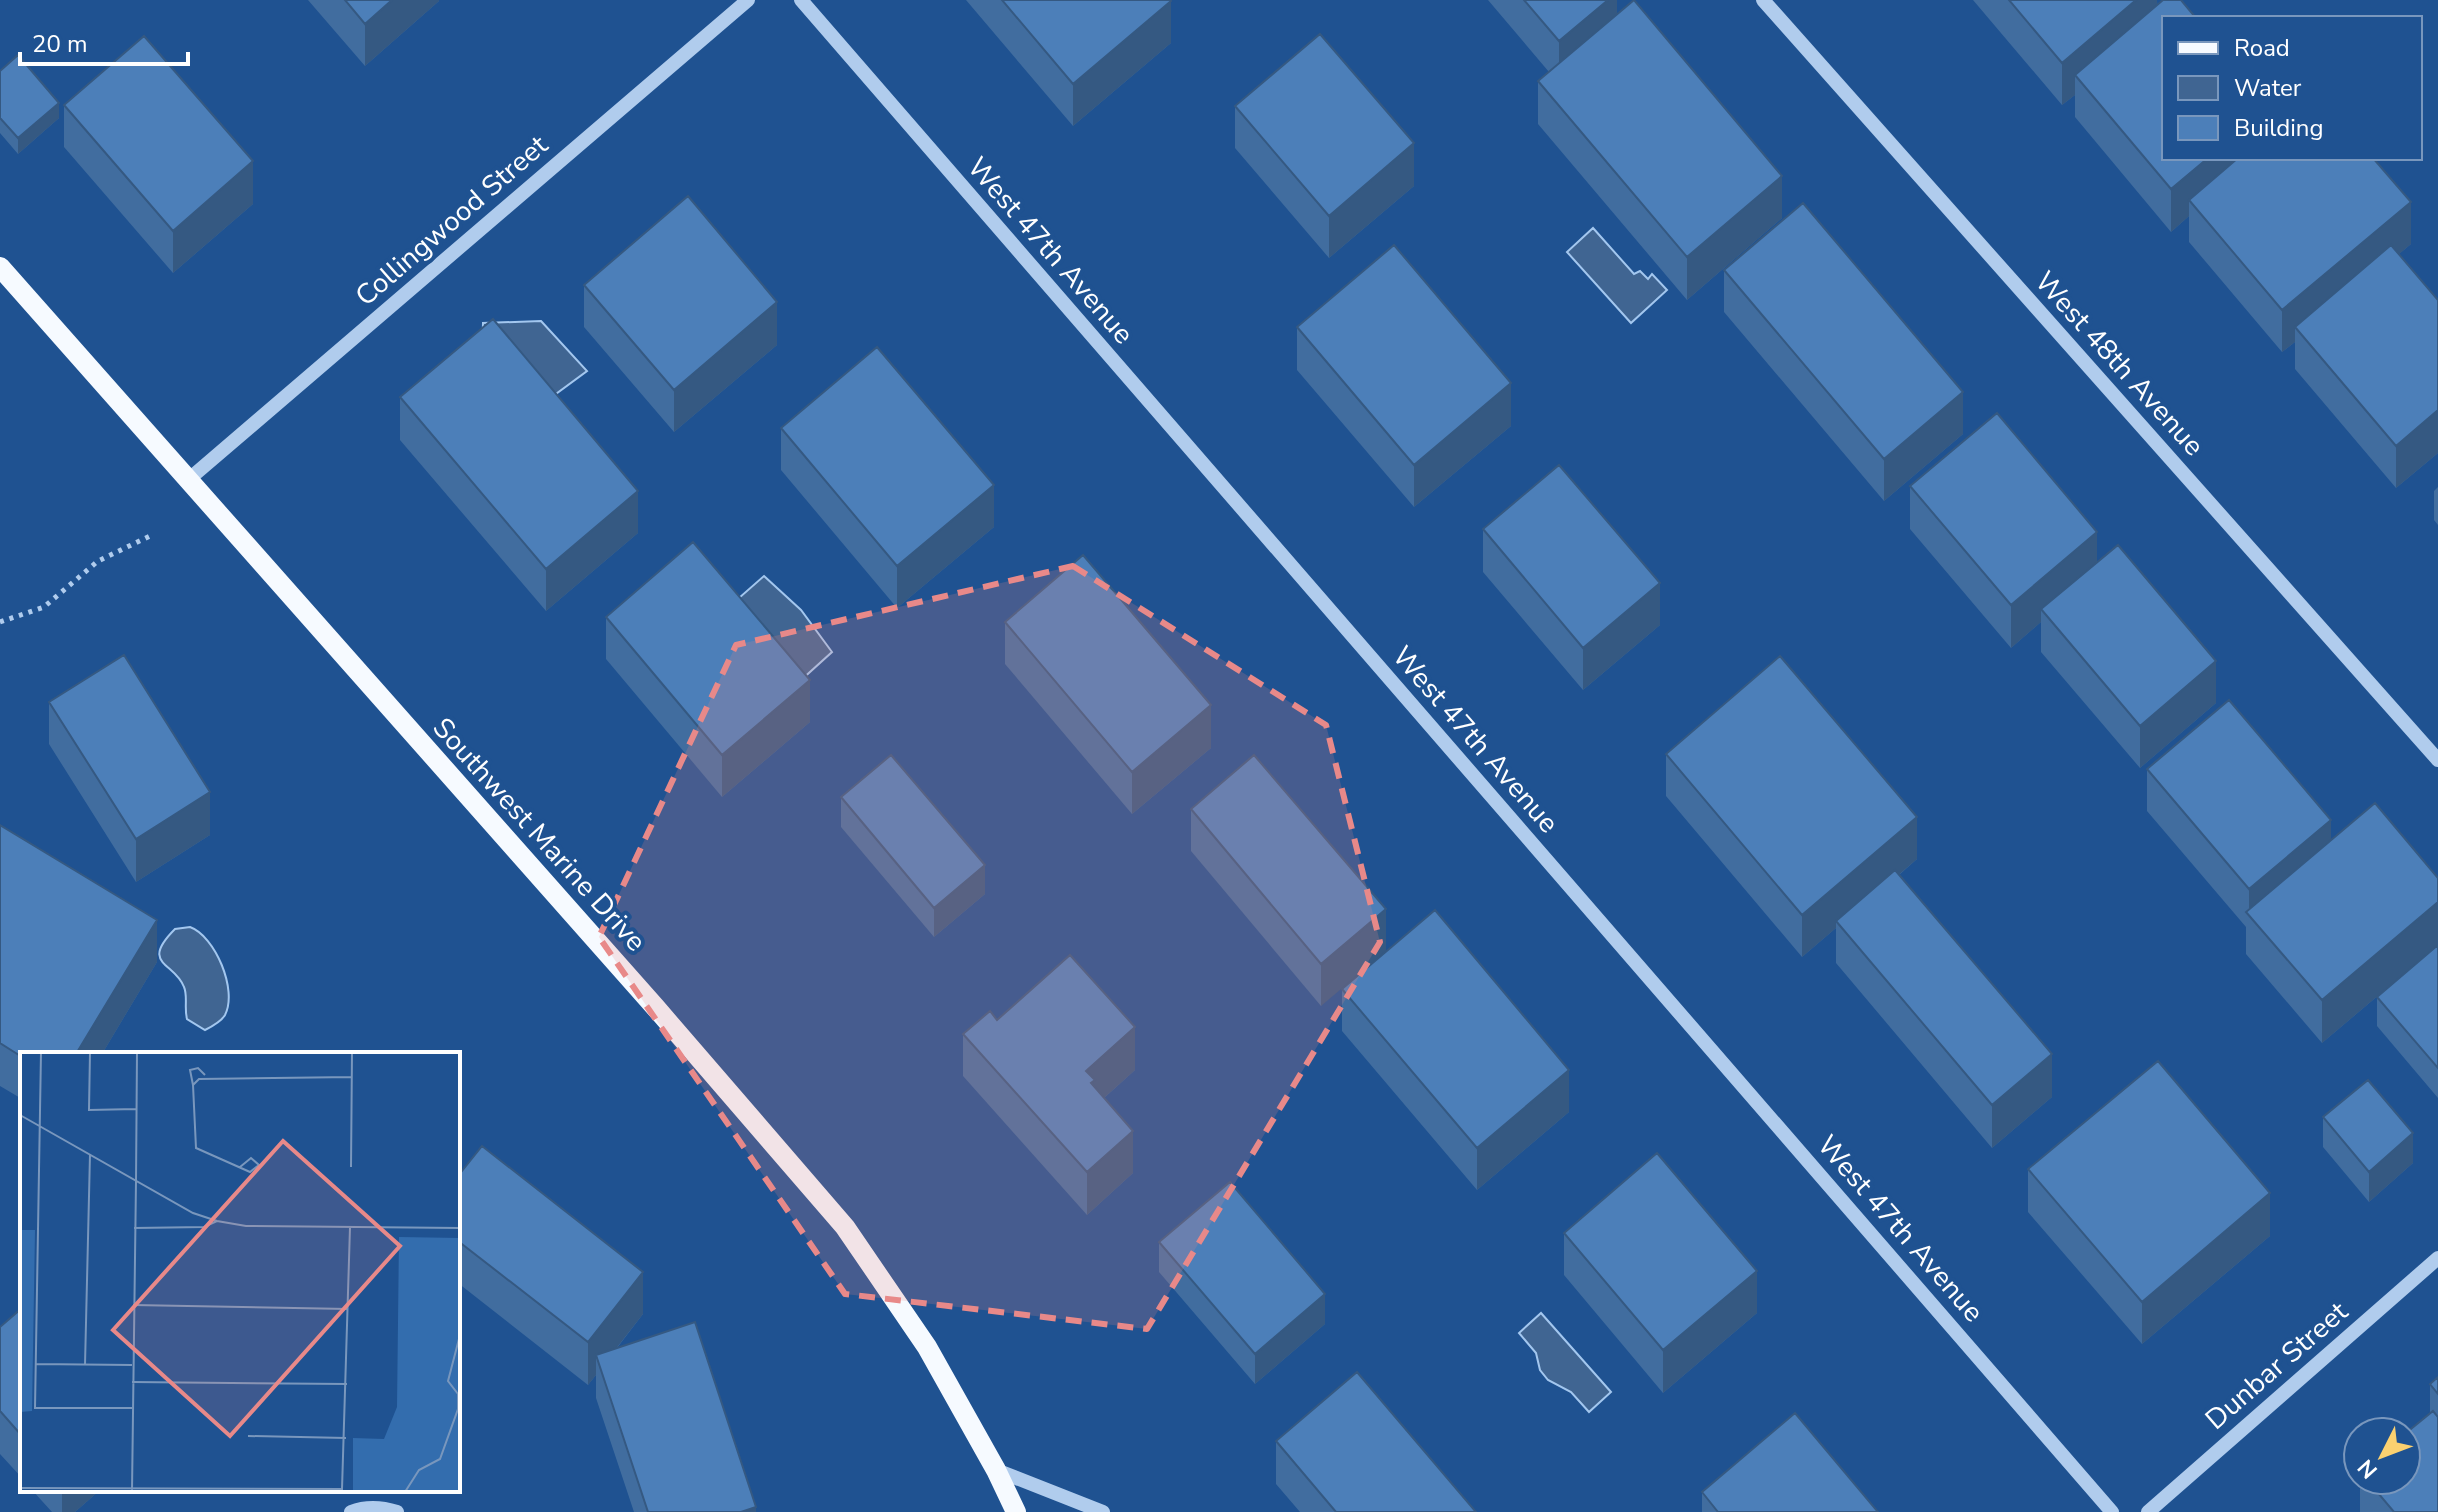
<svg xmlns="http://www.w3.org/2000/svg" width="2438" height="1512" font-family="'Nunito Sans',sans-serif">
  <rect width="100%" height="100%" fill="#1f5291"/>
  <path fill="#406592" stroke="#a3c7ef" stroke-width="2" d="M 1593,228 L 1634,274 L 1640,271 L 1648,279 L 1652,274 L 1667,290 L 1631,323 L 1567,252 Z
    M 541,321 L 587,371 L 549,399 L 482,359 L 483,323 Z
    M 764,576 L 801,610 L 832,652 L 800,681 L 731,605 Z
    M 190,927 C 215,936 238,990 225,1015 C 221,1022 211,1027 205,1030 L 187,1019 C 184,1008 188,996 184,987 C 175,962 139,965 175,929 Z
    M 1541,1313 L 1611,1392 L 1589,1412 L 1571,1392 L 1548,1380 L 1540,1370 L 1536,1353 L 1519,1333 Z"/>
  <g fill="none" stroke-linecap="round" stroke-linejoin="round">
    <path stroke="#b0cced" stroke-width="5" stroke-dasharray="4 6" stroke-linecap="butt" d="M 0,622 L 44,607 L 98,561 L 152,535"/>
    <path stroke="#b0cced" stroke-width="14" d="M 801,0 L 2112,1512
      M 1763,0 L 2438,760
      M 188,480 L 748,0
      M 996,1470 L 1103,1512
      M 351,1512 C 367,1506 381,1507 397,1512
      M 2148,1512 L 2438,1258"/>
    <path stroke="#f6faff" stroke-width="20" d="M 0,267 L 656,1008 L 845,1227 L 927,1347 L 996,1470 L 1016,1512"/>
  </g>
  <path fill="#416d9f" d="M 308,0 L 439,0 L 439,1 L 365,66 Z
    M 966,0 L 1170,0 L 1171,43 L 1073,126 Z
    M 1488,0 L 1617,0 L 1617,15 L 1782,218 L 1687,300 L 1538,124 L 1538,81 L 1549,72 Z
    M 1973,0 L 2157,0 L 2164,158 L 2411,244 L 2399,254 L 2438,300 L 2438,453 L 2396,488 L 2295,369 L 2295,342 L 2282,352 L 2189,242 L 2189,216 L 2171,232 L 2075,117 L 2075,95 L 2062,105 Z
    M 0,71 L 59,118 L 18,154 L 0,133 Z
    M 64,105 L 253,204 L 173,273 L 64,147 Z
    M 1235,106 L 1414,186 L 1329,258 L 1235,148 Z
    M 1724,270 L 1963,434 L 1884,501 L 1724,312 Z
    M 584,285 L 777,345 L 674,432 L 584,327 Z
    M 1297,327 L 1511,426 L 1414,507 L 1297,370 Z
    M 400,397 L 638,533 L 546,611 L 400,440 Z
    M 781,428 L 994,527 L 897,608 L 781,470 Z
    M 1910,486 L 2097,562 L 2216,703 L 2140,768 L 2041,652 L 2041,622 L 2011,648 L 1910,529 Z
    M 2438,487 L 2438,525 L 2434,520 L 2434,491 Z
    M 1483,529 L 1660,625 L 1583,690 L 1483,572 Z
    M 606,617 L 810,722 L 722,797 L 606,659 Z
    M 1005,622 L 1211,748 L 1132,814 L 1005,664 Z
    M 49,702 L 210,835 L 136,882 L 49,744 Z
    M 1666,754 L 1917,859 L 1899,875 L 2052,1097 L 1992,1148 L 1836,963 L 1836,928 L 1802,957 L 1666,796 Z
    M 2147,769 L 2331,840 L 2438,945 L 2322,1043 L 2246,954 L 2246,927 L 2147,811 Z
    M 841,797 L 985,894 L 934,937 L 841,827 Z
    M 1191,809 L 1386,909 L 1321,1006 L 1191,851 Z
    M 0,825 L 157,962 L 102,1054 L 22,1054 L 22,1099 L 0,1086 Z
    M 2438,945 L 2438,1098 L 2377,1026 L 2377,997 Z
    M 1342,989 L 1569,1112 L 1477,1190 L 1342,1031 Z
    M 997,1020 L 1135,1070 L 1104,1098 L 1133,1173 L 1087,1215 L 963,1076 L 963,1034 Z
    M 2323,1117 L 2413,1163 L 2369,1202 L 2323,1147 Z
    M 2028,1169 L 2270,1236 L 2142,1344 L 2028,1212 Z
    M 458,1176 L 643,1314 L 617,1348 L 756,1512 L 634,1512 L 596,1398 L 596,1375 L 588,1385 L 458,1283 Z
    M 1564,1233 L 1757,1313 L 1663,1393 L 1564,1275 Z
    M 1159,1242 L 1325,1324 L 1255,1384 L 1159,1272 Z
    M 22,1308 L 22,1478 L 0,1454 L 0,1327 Z
    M 2438,1377 L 2438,1512 L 2360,1512 L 2360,1480 L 2406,1480 L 2430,1413 L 2430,1384 Z
    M 1276,1441 L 1476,1512 L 1300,1512 L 1276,1484 Z
    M 32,1490 L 100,1490 L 75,1512 L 52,1512 Z
    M 1702,1492 L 1878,1512 L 1702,1512 Z"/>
  <path fill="#355982" d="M 392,0 L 439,0 L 439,1 L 365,66 L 365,24 Z
    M 1608,0 L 1617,0 L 1617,35 L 1559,84 L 1559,41 Z
    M 2136,0 L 2157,0 L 2157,24 L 2075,75 L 2075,95 L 2062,105 L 2062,63 Z
    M 1171,1 L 1171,43 L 1073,126 L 1073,84 Z
    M 59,103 L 59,118 L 18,154 L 18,138 Z
    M 1414,143 L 1414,186 L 1329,258 L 1329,216 Z
    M 2208,158 L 2258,158 L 2189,200 L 2189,216 L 2171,232 L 2171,189 Z
    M 253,161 L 253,204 L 173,273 L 173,231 Z
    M 1782,176 L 1782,218 L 1687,300 L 1687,257 Z
    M 2411,202 L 2411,244 L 2302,335 L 2295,327 L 2295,342 L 2282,352 L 2282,310 Z
    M 777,302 L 777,345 L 674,432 L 674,390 Z
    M 1511,383 L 1511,426 L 1414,507 L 1414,465 Z
    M 1963,392 L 1963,434 L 1884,501 L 1884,459 Z
    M 2438,410 L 2438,453 L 2396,488 L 2396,446 Z
    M 994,485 L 994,527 L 897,608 L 897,566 Z
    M 638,491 L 638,533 L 546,611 L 546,569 Z
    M 2097,532 L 2097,574 L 2041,609 L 2041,622 L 2011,648 L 2011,605 Z
    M 1660,583 L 1660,625 L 1583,690 L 1583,648 Z
    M 2216,661 L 2216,703 L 2140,768 L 2140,726 Z
    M 810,680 L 810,722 L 722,797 L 722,755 Z
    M 1211,705 L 1211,748 L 1132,814 L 1132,772 Z
    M 210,792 L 210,835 L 136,882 L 136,839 Z
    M 1917,817 L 1917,859 L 1840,925 L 1836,921 L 1836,928 L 1802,957 L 1802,915 Z
    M 2331,820 L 2331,863 L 2249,916 L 2249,889 Z
    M 985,865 L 985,894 L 934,937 L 934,908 Z
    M 2438,902 L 2438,945 L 2322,1043 L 2322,1000 Z
    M 1386,909 L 1386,951 L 1321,1006 L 1321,964 Z
    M 157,920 L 157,962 L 102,1054 L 76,1054 Z
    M 1135,1027 L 1135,1070 L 1095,1106 L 1086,1071 Z
    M 2052,1054 L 2052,1097 L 1992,1148 L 1992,1105 Z
    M 1569,1070 L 1569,1112 L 1477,1190 L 1477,1148 Z
    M 1133,1131 L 1133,1173 L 1087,1215 L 1087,1172 Z
    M 2413,1133 L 2413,1163 L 2369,1202 L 2369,1172 Z
    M 2270,1193 L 2270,1236 L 2142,1344 L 2142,1302 Z
    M 1757,1271 L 1757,1313 L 1663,1393 L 1663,1350 Z
    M 643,1272 L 643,1314 L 600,1369 L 596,1355 L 596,1375 L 588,1385 L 588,1342 Z
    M 1325,1294 L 1325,1324 L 1255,1384 L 1255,1354 Z
    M 62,1490 L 100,1490 L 75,1512 L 62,1512 Z
    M 756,1507 L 756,1512 L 741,1512 Z"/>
  <path fill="#4c7fb9" stroke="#355982" stroke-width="2" d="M 345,0 L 392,0 L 365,24 Z
    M 1002,0 L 1170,0 L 1171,1 L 1073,84 Z
    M 1524,0 L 1608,0 L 1559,41 Z
    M 1634,0 L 1782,176 L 1687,257 L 1538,81 Z
    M 2009,0 L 2136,0 L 2062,63 Z
    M 2163,0 L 2181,0 L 2196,18 L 2164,18 L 2164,158 L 2208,158 L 2171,189 L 2075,75 Z
    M 1320,34 L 1414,143 L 1329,216 L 1235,106 Z
    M 144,36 L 253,161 L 173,231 L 64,105 Z
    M 18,55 L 59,103 L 18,138 L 0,118 L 0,71 Z
    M 2238,158 L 2373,158 L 2411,202 L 2282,310 L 2189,200 Z
    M 688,196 L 777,302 L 674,390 L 584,285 Z
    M 1803,203 L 1963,392 L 1884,459 L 1724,270 Z
    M 1394,245 L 1511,383 L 1414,465 L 1297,327 Z
    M 2391,245 L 2438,300 L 2438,410 L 2396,446 L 2295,327 Z
    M 493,319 L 638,491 L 546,569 L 400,397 Z
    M 877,347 L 994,485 L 897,566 L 781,428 Z
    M 1997,413 L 2097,532 L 2011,605 L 1910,486 Z
    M 1559,465 L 1660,583 L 1583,648 L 1483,529 Z
    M 693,542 L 810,680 L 722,755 L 606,617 Z
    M 2118,545 L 2216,661 L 2140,726 L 2041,609 Z
    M 1083,555 L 1211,705 L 1132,772 L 1005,622 Z
    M 124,655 L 210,792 L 136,839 L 49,702 Z
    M 1780,656 L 1917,817 L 1802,915 L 1666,754 Z
    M 2229,700 L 2331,820 L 2249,889 L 2147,769 Z
    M 891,755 L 985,865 L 934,908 L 841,797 Z
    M 1254,755 L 1386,909 L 1321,964 L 1191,809 Z
    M 2375,803 L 2438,878 L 2438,902 L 2322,1000 L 2246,912 Z
    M 0,825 L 157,920 L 76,1054 L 22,1054 L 22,1057 L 0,1043 Z
    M 1895,870 L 2052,1054 L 1992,1105 L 1836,921 Z
    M 1435,910 L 1569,1070 L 1477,1148 L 1342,989 Z
    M 2438,945 L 2438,1068 L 2377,997 Z
    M 1070,955 L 1135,1027 L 1086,1071 L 1095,1080 L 1091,1083 L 1133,1131 L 1087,1172 L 963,1034 L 990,1011 L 997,1020 Z
    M 2158,1061 L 2270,1193 L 2142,1302 L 2028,1169 Z
    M 2368,1080 L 2413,1133 L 2369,1172 L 2323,1117 Z
    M 482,1146 L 643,1272 L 588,1342 L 458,1241 L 458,1176 Z
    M 1657,1153 L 1757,1271 L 1663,1350 L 1564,1233 Z
    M 1230,1182 L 1325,1294 L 1255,1354 L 1159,1242 Z
    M 22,1308 L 22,1436 L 0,1411 L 0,1327 Z
    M 695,1322 L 756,1507 L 741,1512 L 648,1512 L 596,1355 Z
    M 1357,1372 L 1476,1512 L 1336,1512 L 1276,1441 Z
    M 2438,1377 L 2438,1394 L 2430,1384 Z
    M 2433,1411 L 2438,1417 L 2438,1512 L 2394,1512 L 2367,1480 L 2406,1480 L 2406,1433 Z
    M 1795,1413 L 1878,1512 L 1718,1512 L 1702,1492 Z"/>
  <path fill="#e88989" fill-opacity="0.2" stroke="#e88989" stroke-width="6" stroke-dasharray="16 10" stroke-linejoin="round" d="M 1073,566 L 1326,725 L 1380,942 L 1147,1329 L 845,1294 L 599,937 L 736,645 Z"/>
  <g text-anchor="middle" stroke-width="8" stroke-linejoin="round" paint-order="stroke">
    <g font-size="28" fill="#fff" stroke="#1f5291">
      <text transform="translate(451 220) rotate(-41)" y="10">Collingwood Street</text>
      <text transform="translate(1051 250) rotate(49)" y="10">West 47th Avenue</text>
      <text transform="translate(2120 363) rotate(48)" y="10">West 48th Avenue</text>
      <text transform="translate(1476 739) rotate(49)" y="10">West 47th Avenue</text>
      <text transform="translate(540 834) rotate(48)" y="10">Southwest Marine Drive</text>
      <text transform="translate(1901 1228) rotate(49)" y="10">West 47th Avenue</text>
      <text transform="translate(2276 1365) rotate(-41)" y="10">Dunbar Street</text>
    </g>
  </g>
  <g transform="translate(20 1052)">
    <rect width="440" height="440" fill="#1f5291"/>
    <path d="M 0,178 L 15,178 L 12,359 L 0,360 ZM 379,185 L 440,186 L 440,440 L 333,440 L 333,386 L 364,387 L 377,355 Z" fill="#336dae"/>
    <path fill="none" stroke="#7997bd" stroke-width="2" d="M 21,0 L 15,356 L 112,356M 70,0 L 69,58 L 116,57M 173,33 L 170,18 L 178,16 L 185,23M 0,63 L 173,161 L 197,169 L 226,174 L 440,176M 220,115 L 231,106 L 239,113 L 230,120 L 176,96 L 173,33 L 179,27 L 332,25M 331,115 L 332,0M 116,129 L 117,0M 114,176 L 184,175 L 197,169M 113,253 L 328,257M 15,312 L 112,313M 65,313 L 70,102M 112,330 L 327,332M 228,384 L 326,386M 0,436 L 322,437 L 330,175M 112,439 L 116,129M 385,440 L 399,418 L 420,407 L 438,357 L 438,342 L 428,329 L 440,283"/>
    <path fill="#e88989" fill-opacity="0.15" stroke="#e88989" stroke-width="4" d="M 263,89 L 380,194 L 210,384 L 93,278 Z"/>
    <rect width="440" height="440" fill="none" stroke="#fff" stroke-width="4"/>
  </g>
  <rect x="2162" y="16" width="260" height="144" fill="#1f5291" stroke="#7997bd" stroke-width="2"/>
  <rect x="2178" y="42" width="40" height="12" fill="#f6faff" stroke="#7997bd" stroke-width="2"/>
  <text x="2234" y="56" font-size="24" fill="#ffffff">Road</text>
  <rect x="2178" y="76" width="40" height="24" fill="#406592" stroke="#7997bd" stroke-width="2"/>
  <text x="2234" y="96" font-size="24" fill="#ffffff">Water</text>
  <rect x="2178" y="116" width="40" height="24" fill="#4c7fb9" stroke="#7997bd" stroke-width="2"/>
  <text x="2234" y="136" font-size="24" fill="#ffffff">Building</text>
  <g transform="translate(2382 1456) rotate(228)"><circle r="38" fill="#1f5291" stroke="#7997bd" stroke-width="2"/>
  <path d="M0-6L14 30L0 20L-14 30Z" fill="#fbd170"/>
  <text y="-12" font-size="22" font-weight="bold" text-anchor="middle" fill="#ffffff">N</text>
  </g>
  <path d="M20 52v12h168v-12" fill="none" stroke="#ffffff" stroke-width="4"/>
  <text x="32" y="52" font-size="24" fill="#ffffff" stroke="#1f5291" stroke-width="6" paint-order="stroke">20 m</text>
</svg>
